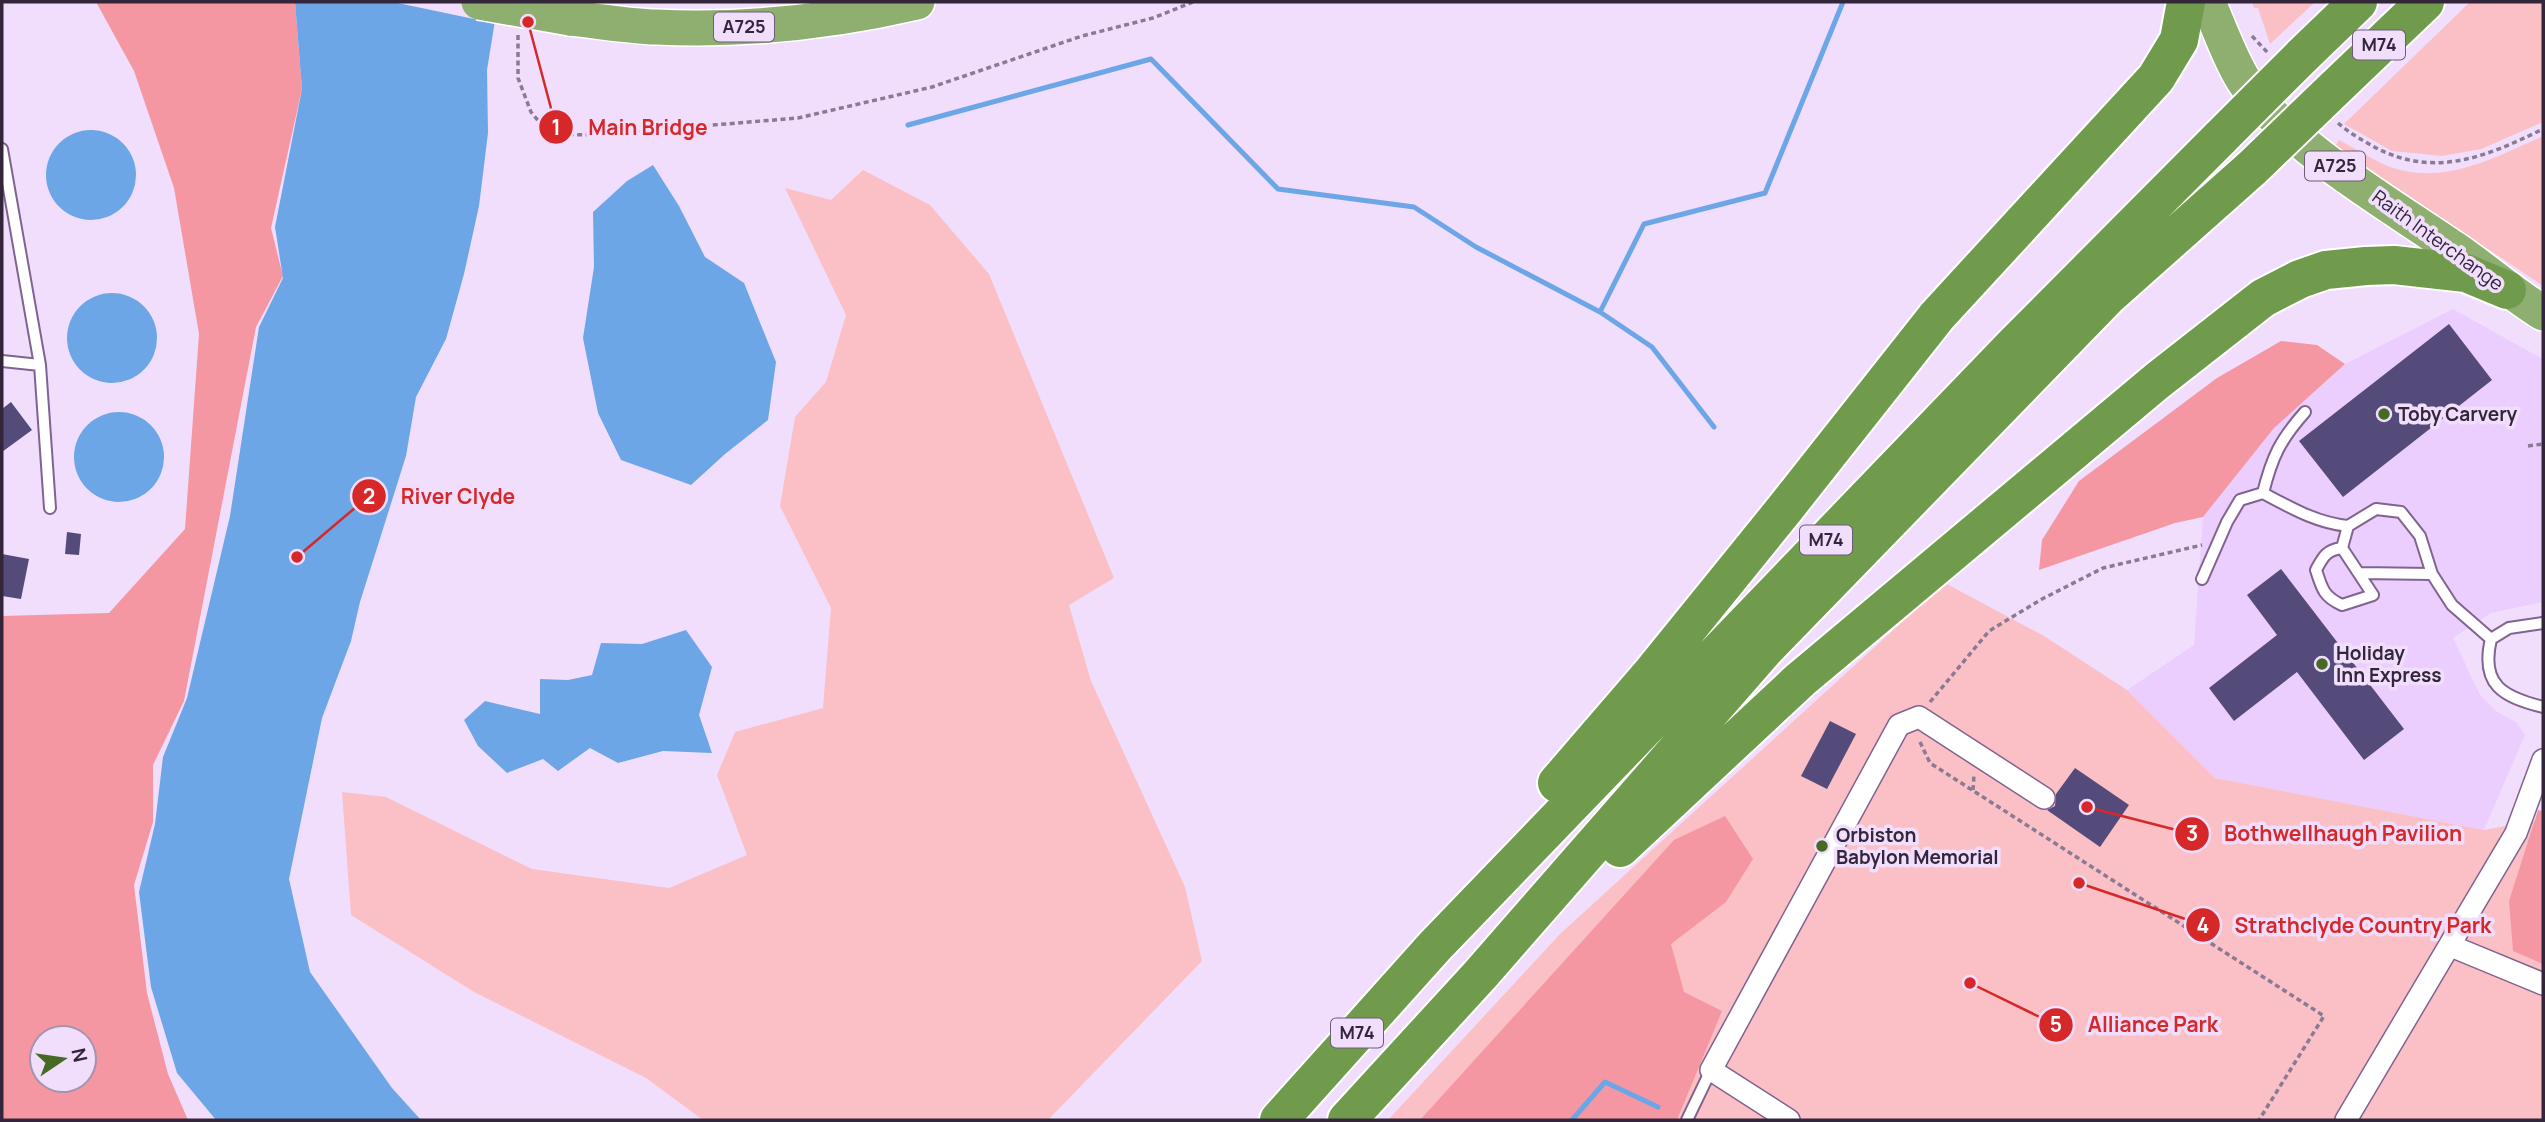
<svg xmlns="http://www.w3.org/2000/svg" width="2545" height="1122" font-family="Manrope,sans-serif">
  <rect width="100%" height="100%" fill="#f1defd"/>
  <path fill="#ebcefd" d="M 2453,309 L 2543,359 L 2543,602 L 2491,613 L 2453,638 L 2480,695 L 2496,711 L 2517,723 L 2525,735 L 2484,830 L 2215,778 L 2127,690 L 2194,645 L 2203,517 L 2274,428 L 2345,364 Z"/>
  <path fill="#fac0c5" d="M 2252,2 L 2315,2 L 2270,44 L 2258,8 L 2254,8 Z
    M 2470,2 L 2543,2 L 2543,122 L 2481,149 L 2442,156 L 2392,151 L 2344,124 Z
    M 2543,136 L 2543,286 L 2335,146 L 2339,140 C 2357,149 2378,164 2397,169 C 2448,184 2498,156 2543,136 Z
    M 863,170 L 930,205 L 989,274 L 1114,578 L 1069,605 L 1091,681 L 1185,887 L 1202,961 L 1048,1120 L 703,1120 L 646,1078 L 474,992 L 351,915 L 342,792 L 386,797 L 532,869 L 669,888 L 747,855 L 717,775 L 735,732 L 823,708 L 831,608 L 780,506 L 795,417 L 826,382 L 846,315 L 785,188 L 831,200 Z
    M 1945,583 L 2044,636 L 2127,690 L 2215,778 L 2484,830 L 2543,819 L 2543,1120 L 1388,1120 L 1560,934 Z"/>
  <path fill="#f597a2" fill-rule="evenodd" d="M 96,2 L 295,2 L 302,89 L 271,228 L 283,276 L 256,327 L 184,701 L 153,765 L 153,822 L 134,885 L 147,993 L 168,1074 L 188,1120 L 2,1120 L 2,616 L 109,613 L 185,529 L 199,334 L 174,188 L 134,71 ZM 42,1038 L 84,1038 L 84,1080 L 42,1080 Z
    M 2281,341 L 2317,345 L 2345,364 L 2274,428 L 2203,517 L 2175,523 L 2039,570 L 2042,540 L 2079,481 L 2217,378 Z
    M 2538,810 L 2543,811 L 2543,964 L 2513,951 L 2509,901 Z
    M 1725,816 L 1753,859 L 1726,902 L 1671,944 L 1684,992 L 1722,1011 L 1677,1120 L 1420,1120 L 1674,840 Z"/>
  <path fill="#6ca6e7" d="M 295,2 L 498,2 L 487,70 L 488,133 L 479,206 L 464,274 L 446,339 L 416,397 L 406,456 L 360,602 L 351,641 L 322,718 L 289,879 L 310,972 L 392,1088 L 421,1120 L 216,1120 L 177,1073 L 151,987 L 139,892 L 155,824 L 163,757 L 187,698 L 230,516 L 259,327 L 283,278 L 275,227 L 302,89 Z
    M46 175a45 45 0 1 1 90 0a45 45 0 1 1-90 0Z
    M 653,165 L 679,206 L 705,257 L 744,283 L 776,362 L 768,420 L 725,454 L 691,485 L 621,460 L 598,413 L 583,338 L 594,267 L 593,212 L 627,181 Z
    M67 338a45 45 0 1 1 90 0a45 45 0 1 1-90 0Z
    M74 457a45 45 0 1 1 90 0a45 45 0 1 1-90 0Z
    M 686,630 L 712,667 L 699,715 L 712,753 L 663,751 L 618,763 L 590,748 L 558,771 L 543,759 L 507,773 L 478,746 L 464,720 L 485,701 L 540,714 L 540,679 L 568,680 L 592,675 L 601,643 L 642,644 Z"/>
  <path fill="#f1defd" d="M 393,2 L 502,2 L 498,24 Z"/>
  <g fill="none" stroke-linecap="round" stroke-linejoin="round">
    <path stroke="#6ca6e7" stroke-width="5" d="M 908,125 L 1151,59 L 1278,189 L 1414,207 L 1476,247 L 1600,312 L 1652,347 L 1714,427
      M 1600,312 L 1644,224 L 1765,193 L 1843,2
      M 1572,1120 L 1605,1082 L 1658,1107"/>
  </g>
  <path fill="#544b7a" d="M 2449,324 L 2492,380 L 2343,497 L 2299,441 Z
    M 11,402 L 32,430 L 2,452 L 2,409 Z
    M 67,532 L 81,534 L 79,555 L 65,554 Z
    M 2,554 L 29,559 L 21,599 L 2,596 Z
    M 2281,569 L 2404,729 L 2364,760 L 2297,672 L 2234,721 L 2209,688 L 2277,635 L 2247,595 Z
    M 1830,721 L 1856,734 L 1827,789 L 1801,776 Z
    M 2075,768 L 2129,805 L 2100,847 L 2047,810 L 2055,806 L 2056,794 Z"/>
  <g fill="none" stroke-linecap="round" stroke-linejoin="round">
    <g stroke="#806391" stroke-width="14">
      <path id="service" d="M 2,149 L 40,365 L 50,508
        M 2,361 L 40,365
        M 2263,493 C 2272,457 2280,440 2305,412
        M 2342,548 C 2326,550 2323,557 2316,570 C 2322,589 2324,597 2342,605 L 2373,595 L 2342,548 L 2348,526 L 2376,509 L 2401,512 L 2420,536 L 2432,574 L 2452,605 L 2491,639
        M 2359,573 L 2432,574
        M 2202,579 L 2227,522 L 2240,500 L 2263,493 C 2291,508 2317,523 2348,526
        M 2543,623 L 2509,628 L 2491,639 C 2480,685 2503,697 2543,707
        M 1687,1120 L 1711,1070"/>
    </g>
    <g stroke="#806391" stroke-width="24">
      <path id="minor" d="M 2451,946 L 2543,984
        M 1789,1120 L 1711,1070 L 1899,725 L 1919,717 L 2044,798
        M 2346,1120 L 2516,833 L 2543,760"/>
    </g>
    <g stroke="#fff" stroke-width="38">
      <path id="trunk" d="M 2208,2 C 2218,25 2232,64 2246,84 C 2289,146 2389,204 2453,248 C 2484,269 2511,293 2543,313
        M 570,18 C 599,21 627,26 656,27 C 744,31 831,22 917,2"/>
    </g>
    <g stroke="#fff" stroke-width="42">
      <path id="motorway" d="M 2302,56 L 2358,2
        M 2334,89 L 2425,2
        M 1557,783 L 1651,674 L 1783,511 L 1937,316 L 2156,78 L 2179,40 L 2186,2
        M 1620,848 L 1800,680 L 2157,381 L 2263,298 L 2300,279 L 2326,270 L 2366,266 L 2394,265 L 2466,273 L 2507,290
        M 1279,1120 L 1435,946 L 2015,344 L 2221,137
        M 1347,1120 L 1480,975 L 1766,648 L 2108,296 L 2252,168"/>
    </g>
    <path stroke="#8a7a93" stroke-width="3.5" stroke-dasharray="5 3.5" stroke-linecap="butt" d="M 518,35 L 518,78 L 531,112 L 549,134 L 592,135 L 798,118 L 932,87 L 1082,36 L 1153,18 L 1193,2
      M 2252,36 L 2268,53
      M 2338,123 C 2346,130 2355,136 2364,141 C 2428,181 2482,159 2543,129
      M 2528,446 L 2543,444
      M 1930,702 L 1989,631 L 2042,599 L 2103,568 L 2202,545
      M 1920,742 L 1930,763 L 2324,1016 L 2259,1120
      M 1973,790 L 1974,775"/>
    <use href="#service" stroke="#fff" stroke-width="10"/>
    <use href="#minor" stroke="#fff" stroke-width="21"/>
    <use href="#trunk" stroke="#8eaf70" stroke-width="35"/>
    <use href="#motorway" stroke="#719b4c" stroke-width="38"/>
    <g stroke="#fff" stroke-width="38" stroke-linecap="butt">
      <path id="trunk-bridge" d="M 479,2 L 570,18"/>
    </g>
    <g stroke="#fff" stroke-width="42" stroke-linecap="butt">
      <path id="motorway-bridge" d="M 2221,137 L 2302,56
        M 2252,168 L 2334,89"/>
    </g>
    <use href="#trunk-bridge" stroke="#8eaf70" stroke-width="35"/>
    <use href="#motorway-bridge" stroke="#719b4c" stroke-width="38"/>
  </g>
  <g fill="#466a23" stroke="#f1defd" stroke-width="2.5">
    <circle cx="2384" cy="414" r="7"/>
    <circle cx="2322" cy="664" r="7"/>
    <circle cx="1822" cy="846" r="7"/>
  </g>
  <g text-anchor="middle" stroke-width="7" stroke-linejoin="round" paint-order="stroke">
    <g fill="#f1defd" stroke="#6c5d74" stroke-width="2">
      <rect x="714" y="12.5" width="60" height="29" rx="5"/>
      <rect x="2353" y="30.5" width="52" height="29" rx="5"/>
      <rect x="2305" y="151.5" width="60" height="29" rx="5"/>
      <rect x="1800" y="525.5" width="52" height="29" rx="5"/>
      <rect x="1331" y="1018.5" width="52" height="29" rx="5"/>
    </g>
    <g font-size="18" font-weight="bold" fill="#33263a">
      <text x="744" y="33">A725</text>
      <text x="2379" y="51">M74</text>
      <text x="2335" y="172">A725</text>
      <text x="1826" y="546">M74</text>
      <text x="1357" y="1039">M74</text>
    </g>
    <g font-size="19" fill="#33263a" stroke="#f1defd">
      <text transform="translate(2438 240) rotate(36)" y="7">Raith Interchange</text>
    </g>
    <g font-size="19" font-weight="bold" fill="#33263a" stroke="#f1defd" text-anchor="start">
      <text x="2398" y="421">Toby Carvery</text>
      <text x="2336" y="660">Holiday<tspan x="2336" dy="22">Inn Express</tspan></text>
      <text x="1836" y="842">Orbiston<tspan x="1836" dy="22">Babylon Memorial</tspan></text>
    </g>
  </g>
  <path fill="none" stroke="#d62828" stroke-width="2.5" d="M528 22L556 127M297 557L369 496M2087 807L2192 834M2079 883L2203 925M1970 983L2056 1025"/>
  <g fill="#d62828" stroke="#f1defd" stroke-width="2.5">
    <circle cx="528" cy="22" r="7"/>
    <circle cx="297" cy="557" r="7"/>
    <circle cx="2087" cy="807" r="7"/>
    <circle cx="2079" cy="883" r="7"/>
    <circle cx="1970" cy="983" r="7"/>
    <circle cx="556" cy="127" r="18"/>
    <circle cx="369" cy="496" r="18"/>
    <circle cx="2192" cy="834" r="18"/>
    <circle cx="2203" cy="925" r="18"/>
    <circle cx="2056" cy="1025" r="18"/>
  </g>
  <g font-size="21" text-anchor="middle" font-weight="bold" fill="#fff">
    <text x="556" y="135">1</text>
    <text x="369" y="504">2</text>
    <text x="2192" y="841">3</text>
    <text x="2203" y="933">4</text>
    <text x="2056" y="1032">5</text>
  </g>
  <g font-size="21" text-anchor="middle" font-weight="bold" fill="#d62828" stroke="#f1defd" stroke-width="7" stroke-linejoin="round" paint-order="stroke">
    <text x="648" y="135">Main Bridge</text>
    <text x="458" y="504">River Clyde</text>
    <text x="2343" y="841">Bothwellhaugh Pavilion</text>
    <text x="2363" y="933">Strathclyde Country Park</text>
    <text x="2153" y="1032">Alliance Park</text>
  </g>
  <rect width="2545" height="1122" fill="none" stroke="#33263a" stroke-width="7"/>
  <g transform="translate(63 1059) rotate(77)"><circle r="33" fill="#f1defd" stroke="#a594af" stroke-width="2"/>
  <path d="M0-5L12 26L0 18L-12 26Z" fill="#466a23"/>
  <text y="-10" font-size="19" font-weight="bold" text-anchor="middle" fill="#33263a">N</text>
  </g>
</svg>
